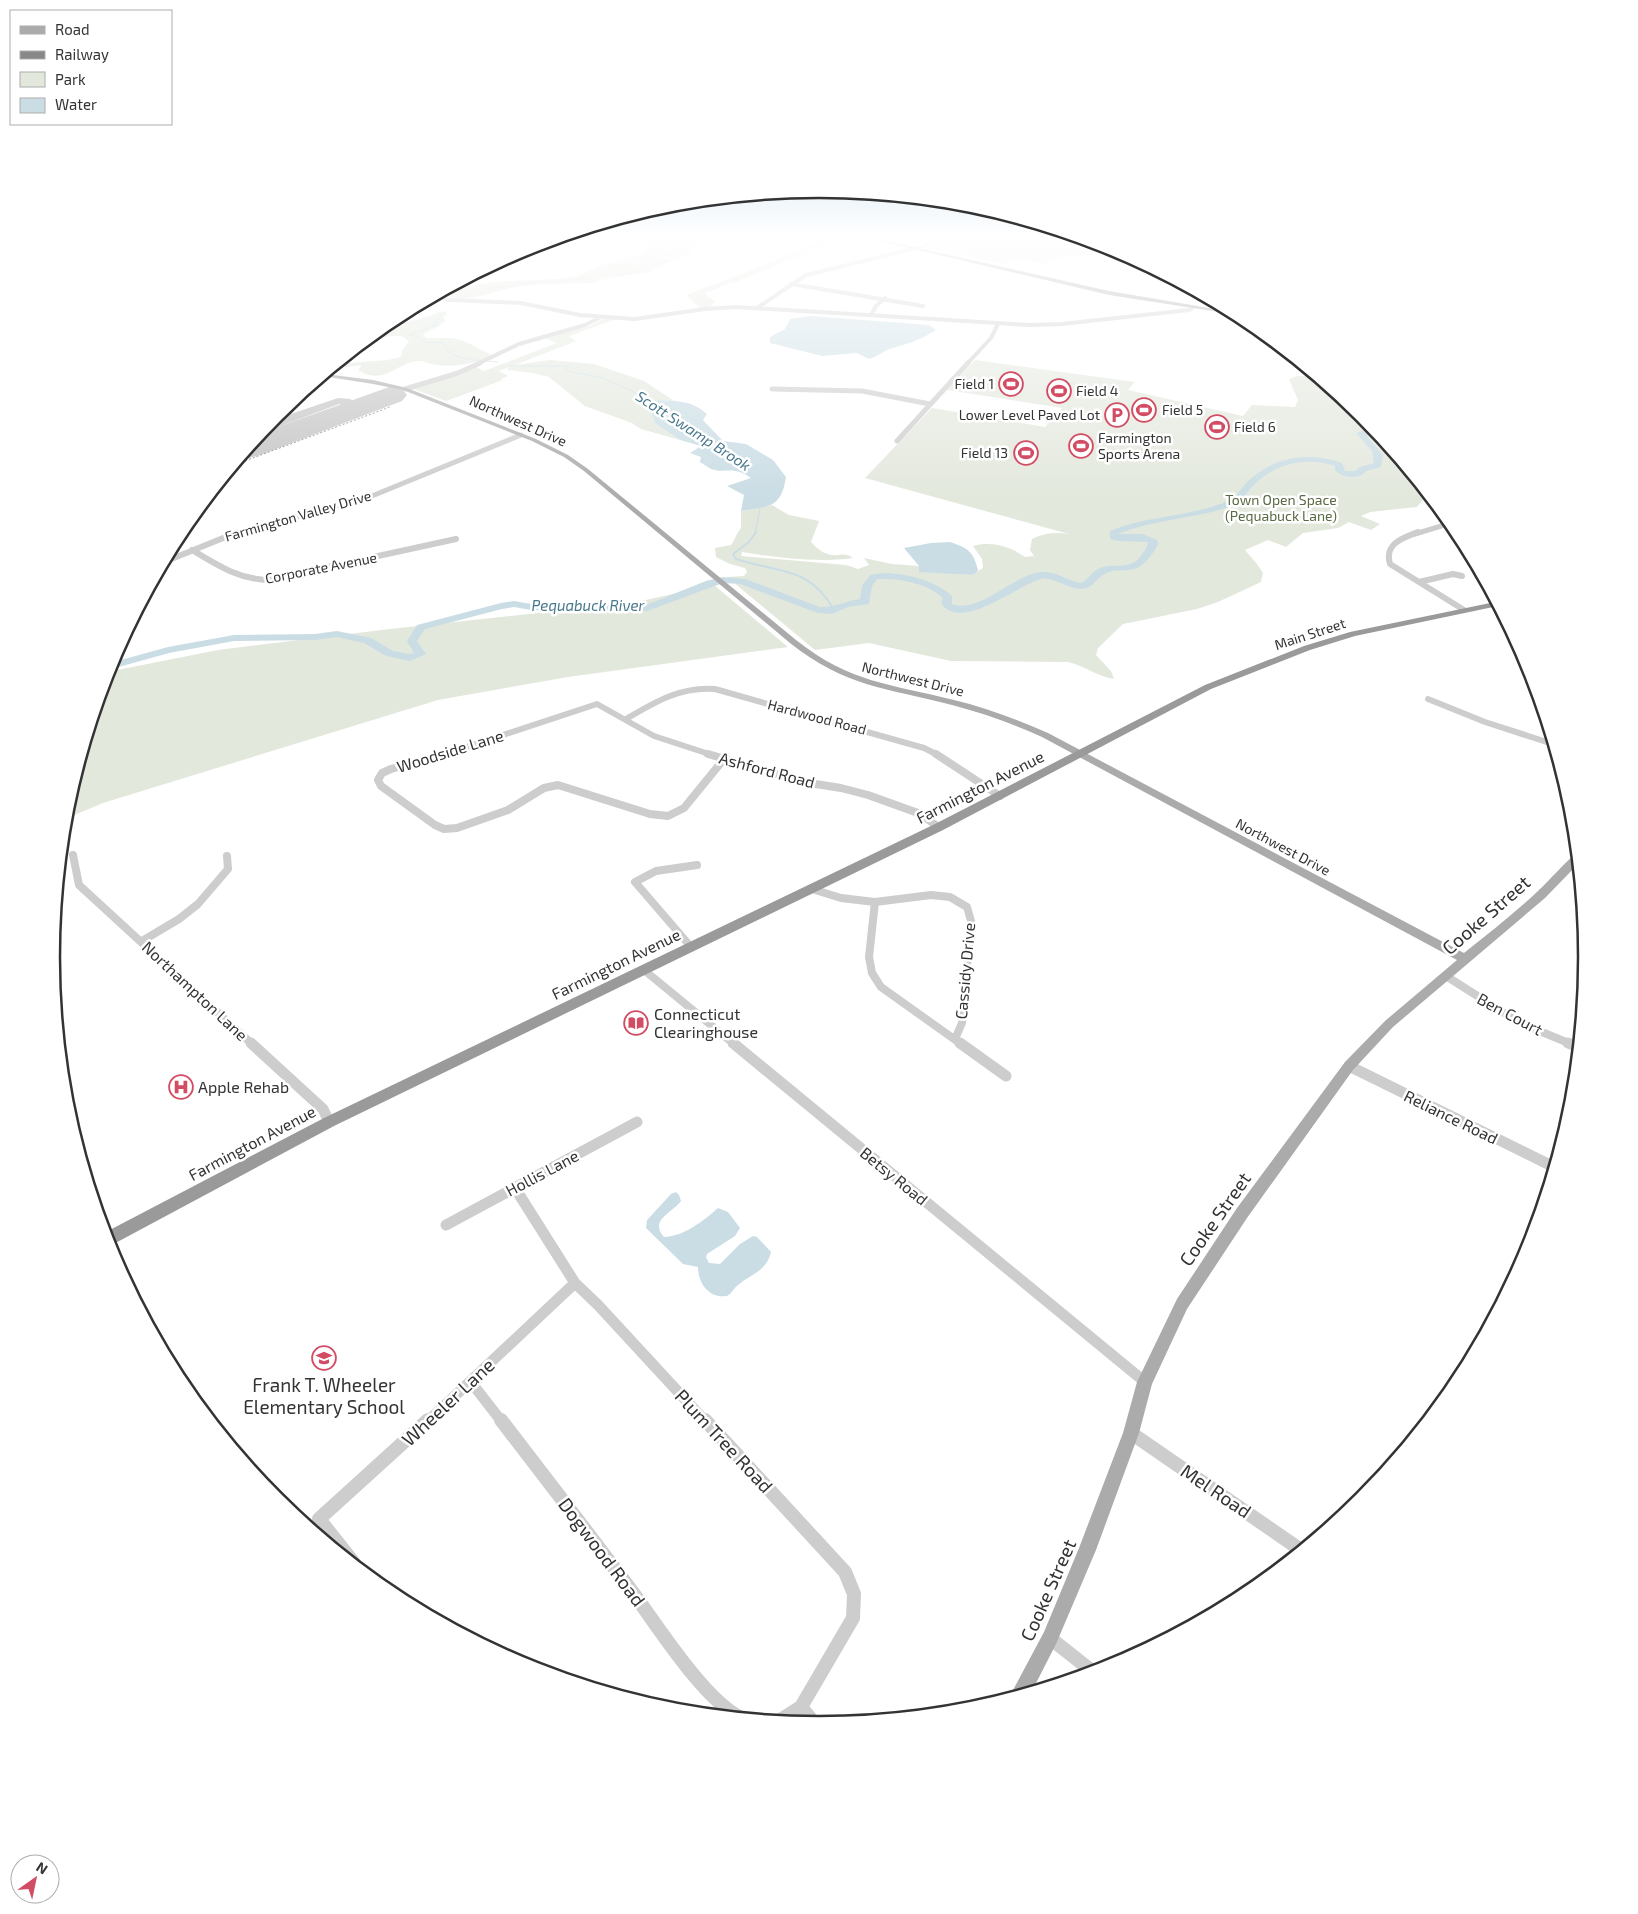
<svg xmlns="http://www.w3.org/2000/svg" width="1638" height="1914" font-family="'Exo 2',sans-serif">
  <rect width="100%" height="100%" fill="#fff"/>
  <path fill="#e3e8dd" d="M 606,234 L 713,234 L 695,245 L 691,252 L 650,272 L 600,279 L 594,283 C 568,284 541,283 516,287 C 490,291 471,305 443,295 L 457,289 L 492,282 L 560,279 L 577,276 L 597,267 L 643,254 L 652,242 L 661,237 L 654,236 C 629,249 629,241 606,234 Z
    M 835,234 L 843,235 L 790,260 L 736,282 L 732,282 L 706,293 L 708,297 L 715,301 L 710,307 L 700,308 L 686,295 L 767,264 Z
    M 960,234 L 1066,234 L 1118,251 L 1097,255 L 1064,256 L 1046,264 L 1017,259 L 1004,264 L 926,247 Z
    M 441,311 L 448,314 L 443,317 L 446,320 L 439,326 L 423,334 L 426,338 L 452,338 L 464,341 L 491,355 C 474,365 450,368 431,364 C 427,363 424,361 420,361 C 397,361 385,387 358,370 L 362,365 L 332,369 L 337,364 L 388,360 L 401,357 L 402,350 L 409,342 C 400,329 382,341 370,337 L 385,325 L 398,324 L 427,317 Z
    M 603,319 L 616,319 L 569,336 L 576,341 L 515,365 L 550,360 L 594,364 L 644,381 L 674,401 L 658,400 L 656,424 L 680,440 L 641,429 L 632,423 L 585,406 L 549,377 L 533,373 L 507,370 L 509,367 L 499,371 L 508,376 L 501,379 L 503,380 L 446,401 L 413,389 L 476,367 L 484,371 L 557,343 L 544,338 L 590,326 Z
    M 975,360 L 1135,382 L 1128,390 L 1243,416 L 1252,405 L 1295,407 L 1298,400 L 1289,379 L 1298,376 L 1315,376 L 1362,414 L 1428,494 L 1417,507 L 1370,512 L 1361,516 L 1380,524 L 1371,530 L 1349,522 L 1338,528 L 1303,533 L 1286,547 L 1268,540 L 1245,550 L 1257,564 L 1263,573 L 1261,582 L 1218,602 L 1197,609 L 1123,624 L 1098,648 L 1096,655 L 1111,671 L 1114,679 C 1098,677 1085,666 1068,662 L 951,661 L 869,643 L 815,650 L 727,577 L 744,576 L 747,572 L 745,568 L 730,564 L 716,557 L 715,548 L 731,545 C 735,540 736,534 741,528 L 741,511 L 772,505 L 789,515 L 819,521 L 811,542 C 816,548 825,555 833,555 C 842,556 845,552 853,558 C 816,563 779,558 742,552 L 741,556 L 846,565 L 858,569 L 869,565 L 864,558 L 892,564 L 919,566 L 919,571 L 971,575 L 983,568 L 982,559 L 973,546 C 991,541 1010,546 1025,557 L 1034,556 L 1030,550 L 1032,539 C 1044,533 1055,532 1069,534 L 865,478 L 932,408 L 1045,427 L 1062,408 L 947,390 Z
    M 714,585 L 788,647 L 568,677 L 438,700 L 103,803 L 65,819 L 66,807 L 107,672 L 218,650 L 390,629 L 632,603 Z"/>
  <path fill="#cadde4" d="M 810,316 L 929,325 L 936,330 C 920,341 905,344 887,350 C 881,353 876,357 869,359 L 857,353 L 822,356 L 770,343 L 770,337 L 785,329 L 790,319 Z
    M 658,400 C 678,401 693,401 707,414 L 703,420 L 723,441 L 746,444 L 773,460 L 786,477 C 781,509 769,506 741,511 L 744,495 L 727,486 L 751,478 C 733,465 724,474 711,469 C 707,467 704,464 700,462 L 701,457 L 690,453 L 701,446 L 680,440 L 656,424 L 648,405 Z
    M 950,542 C 968,548 973,551 978,570 L 976,573 L 971,575 L 919,572 L 919,566 L 904,548 L 931,543 Z
    M 676,1192 L 679,1195 L 681,1201 C 672,1213 649,1220 664,1237 C 685,1236 703,1221 718,1208 L 728,1212 L 740,1228 L 735,1236 L 707,1254 L 706,1257 L 709,1263 L 720,1264 L 740,1244 L 753,1236 L 757,1237 L 771,1252 C 766,1272 752,1273 738,1285 C 734,1288 732,1293 727,1296 C 709,1299 698,1283 698,1267 L 683,1264 L 646,1228 L 647,1220 L 671,1194 Z"/>
  <g fill="none" stroke-linecap="round" stroke-linejoin="round">
    <path stroke="#cadde4" stroke-width="1" d="M 667,260 L 665,257 L 668,255 L 692,246 L 691,243 L 696,236 L 694,234
      M 459,298 L 479,293 L 486,289 L 548,280 L 567,281 L 598,275 L 621,275 L 636,272 L 641,267 L 668,261 L 635,254 L 641,248 L 639,244 L 623,242 L 616,234
      M 446,312 L 434,320 L 434,322 L 438,323 L 436,325 L 409,335 L 418,337 L 425,342 L 443,343 C 451,362 481,360 498,362
      M 510,366 L 567,366 L 566,369 L 568,371 L 603,378 L 632,391 L 655,405
      M 755,534 L 761,504"/>
    <path stroke="#cadde4" stroke-width="2" d="M 756,532 L 749,542 L 733,554 L 736,559 C 778,573 810,566 834,610"/>
    <path fill="#cadde4" fill-rule="evenodd" d="M 1364,430 L 1377,433 L 1382,438 L 1366,435 L 1383,455 L 1381,467 L 1366,471 C 1359,480 1342,478 1335,470 L 1335,466 C 1304,456 1273,464 1251,488 C 1245,495 1242,503 1232,506 C 1195,519 1155,519 1118,534 L 1142,534 L 1157,540 L 1158,543 C 1156,550 1152,554 1148,559 C 1132,579 1118,564 1103,575 C 1095,580 1092,589 1081,589 C 1067,589 1053,576 1041,579 C 1017,585 961,633 941,603 L 943,598 C 927,583 899,578 877,579 L 872,586 L 869,604 L 848,607 L 832,614 L 818,613 L 740,584 L 723,583 L 647,611 L 531,610 L 514,607 L 502,609 L 425,629 L 417,641 L 426,654 L 410,661 L 386,656 L 364,643 L 337,637 L 315,640 L 234,641 L 169,653 L 108,670 L 110,663 L 168,647 L 234,635 L 315,634 L 337,631 L 371,638 L 393,651 L 409,654 L 414,653 L 407,641 L 417,625 L 501,603 L 514,601 L 531,604 L 646,605 L 706,581 L 723,577 L 745,579 L 820,607 C 834,608 845,601 860,599 L 862,586 L 870,575 C 894,569 934,579 952,596 L 952,604 C 979,614 1012,576 1040,572 C 1055,570 1067,581 1081,583 C 1088,580 1090,574 1096,570 C 1112,560 1127,573 1141,556 C 1144,551 1147,548 1148,542 L 1118,541 L 1110,539 L 1110,531 C 1148,515 1191,517 1228,501 C 1237,498 1240,489 1247,482 C 1274,457 1307,451 1342,463 L 1345,471 L 1355,471 L 1360,467 L 1374,463 L 1372,451 L 1356,433 Z"/>
    <path fill="#c4c4c4" fill-rule="evenodd" d="M 338,398 L 350,399 L 366,407 L 360,411 L 339,404 L 270,430 L 263,430 L 270,421 Z"/>
    <path fill="#c4c4c4" fill-rule="evenodd" d="M 392,386 L 402,389 L 407,395 L 402,401 L 260,455 L 249,458 L 242,456 L 261,433 Z"/>
    <path stroke="#cdcdcd" stroke-width="4" d="M 791,284 L 923,306
      M 435,296 L 450,300 L 521,303 L 580,315 L 635,319 L 705,309 L 736,307 L 1030,325 L 1062,324 L 1189,310 L 1192,308
      M 757,308 L 806,275 L 917,248 L 954,234
      M 871,315 L 876,306 L 885,298
      M 477,364 L 519,344 L 585,325 L 601,317
      M 967,364 L 991,338 L 998,324"/>
    <path stroke="#cdcdcd" stroke-width="5" d="M 405,389 L 458,373 L 480,363
      M 772,389 L 862,391 L 930,404
      M 897,441 L 968,363
      M 235,534 L 367,498 L 521,435
      M 1415,534 L 1451,523"/>
    <path stroke="#cdcdcd" stroke-width="6" d="M 1418,532 C 1402,538 1384,544 1390,564 L 1464,610
      M 192,550 C 217,565 238,579 268,580 L 456,539
      M 164,562 L 238,532
      M 1419,582 L 1453,574 L 1462,576
      M 1428,699 L 1485,722 L 1553,744
      M 626,719 C 655,702 681,686 715,689 L 924,748 L 938,755
      M 442,755 L 597,704 L 654,736 L 712,755"/>
    <path stroke="#cdcdcd" stroke-width="8" d="M 447,754 L 391,769 L 382,773 L 378,780 L 381,786 L 435,825 L 444,829 L 457,828 L 508,810 L 544,788 L 558,785 L 650,814 L 668,816 L 684,808 L 724,759
      M 708,754 L 803,782 L 841,788 L 868,795 L 918,813 L 939,827
      M 936,754 L 1000,796
      M 73,855 L 79,885 L 252,1044
      M 812,889 L 841,898 L 875,902 L 869,957 L 872,973 L 881,987 L 961,1044
      M 875,902 L 931,895 L 950,897 L 967,907 L 971,921 L 962,1023 L 955,1039
      M 142,941 L 179,919 L 198,904 L 228,869 L 227,856
      M 691,947 L 635,882 L 656,871 L 697,865
      M 644,970 L 734,1044
      M 1446,976 L 1520,1023 L 1571,1044"/>
    <path stroke="#cdcdcd" stroke-width="11" d="M 251,1043 L 323,1109 L 329,1122
      M 733,1043 L 1145,1382
      M 960,1043 L 1006,1076
      M 1568,1043 L 1578,1047
      M 1349,1066 L 1554,1167
      M 515,1188 L 575,1283 L 598,1305 L 706,1422
      M 446,1225 L 637,1122
      M 471,1382 L 502,1422
      M 427,1422 L 575,1283"/>
    <path stroke="#cdcdcd" stroke-width="14" d="M 501,1420 C 545,1477 588,1533 631,1590 C 657,1625 702,1697 739,1717
      M 705,1420 L 845,1572 L 854,1594 L 853,1618 L 801,1707
      M 1131,1433 L 1301,1550
      M 354,1563 L 319,1519 L 428,1420
      M 1050,1638 L 1093,1672
      M 779,1721 L 801,1707 L 815,1724"/>
    <path fill="#ababab" fill-rule="evenodd" d="M 325,374 L 373,380 L 407,388 L 536,439 L 568,455 L 588,469 L 796,640 C 850,683 891,684 954,700 C 987,708 1018,720 1048,733 L 1464,953 C 1489,933 1515,913 1538,891 C 1545,885 1572,855 1577,853 L 1578,864 L 1545,898 L 1393,1027 L 1353,1070 L 1247,1218 L 1187,1309 L 1152,1384 L 1139,1433 L 1096,1550 L 1056,1644 L 1032,1691 L 1012,1697 L 1011,1694 L 1044,1632 L 1079,1548 L 1123,1433 L 1137,1382 L 1177,1299 L 1237,1208 L 1345,1062 L 1385,1021 L 1457,960 L 1042,737 C 1013,724 983,713 952,705 C 887,688 845,687 790,643 L 584,471 L 564,457 L 532,441 L 403,390 L 373,384 L 322,376 Z"/>
    <path fill="#9a9a9a" fill-rule="evenodd" d="M 850,234 L 856,234 L 1109,291 L 1233,312 L 1238,315 L 1109,295 Z
      M 1495,602 L 1498,606 L 1355,636 L 1310,650 L 1211,689 L 943,830 L 334,1126 L 108,1247 L 104,1233 L 324,1118 L 935,824 L 1205,685 L 1304,646 L 1350,632 Z"/>
    <path stroke="#888" stroke-width="1" stroke-dasharray="2 2" stroke-linecap="butt" d="M 234,465 L 390,407"/>
  </g>
  <linearGradient id="sky" x2="0" y2="1"><stop stop-color="#9cc4e6"/><stop offset="0.47" stop-color="#fff"/><stop offset="1" stop-color="#fff" stop-opacity="0"/></linearGradient>
  <rect width="1638" height="501" fill="url(#sky)"/>
  <defs>
    <g id="stadium-ring" transform="scale(1.25)"><circle r="9.5" fill="#fff" stroke="#d24c63" stroke-width="1.5"/><path d="M0-5a6.5 5 0 1 0 0 10a6.5 5 0 1 0 0-10ZM-3.5-1.8h7v3.6h-7Z" fill="#d24c63"/></g>
    <g id="parking-ring" transform="scale(1.25)"><circle r="9.5" fill="#fff" stroke="#d24c63" stroke-width="1.5"/><path d="M-3.5-5.5H1a3.5 3.5 0 0 1 0 7H-1V5.5H-3.5ZM-1-3.4V-.6H.8a1.4 1.4 0 0 0 0-2.8Z" fill="#d24c63"/></g>
    <g id="library-ring" transform="scale(1.25)"><circle r="9.5" fill="#fff" stroke="#d24c63" stroke-width="1.5"/><path d="M-6-4Q-3-5.5-.7-3.5V5Q-3 3-6 4ZM6-4Q3-5.5 .7-3.5V5Q3 3 6 4Z" fill="#d24c63"/></g>
    <g id="hospital-ring" transform="scale(1.25)"><circle r="9.5" fill="#fff" stroke="#d24c63" stroke-width="1.5"/><path d="M-5-5h3v3.5h4V-5h3V5h-3V1.5h-4V5h-3Z" fill="#d24c63"/></g>
    <g id="school-ring" transform="scale(1.25)"><circle r="9.5" fill="#fff" stroke="#d24c63" stroke-width="1.5"/><path d="M0-5L7-2L0 1L-7-2ZM-4 1L0 2.5L4 1V4Q0 6-4 4Z" fill="#d24c63"/></g>
  </defs>
  <g fill-rule="evenodd">
    <use href="#stadium-ring" x="1011" y="384"/>
    <use href="#stadium-ring" x="1059" y="391"/>
    <use href="#stadium-ring" x="1144" y="410"/>
    <use href="#parking-ring" x="1117" y="415"/>
    <use href="#stadium-ring" x="1217" y="427"/>
    <use href="#stadium-ring" x="1081" y="446"/>
    <use href="#stadium-ring" x="1026" y="453"/>
    <use href="#library-ring" x="636" y="1023"/>
    <use href="#hospital-ring" x="181" y="1087"/>
    <use href="#school-ring" x="324" y="1358"/>
  </g>
  <g text-anchor="middle" stroke-width="5" stroke-linejoin="round" paint-order="stroke">
    <g font-size="14" fill="#333" stroke="#fff" text-anchor="start">
      <text x="994" y="389" text-anchor="end">Field 1</text>
      <text x="1076" y="396">Field 4</text>
      <text x="1162" y="415">Field 5</text>
      <text x="1100" y="420" text-anchor="end">Lower Level Paved Lot</text>
      <text x="1234" y="432">Field 6</text>
      <text x="1098" y="443">Farmington<tspan x="1098" dy="16">Sports Arena</tspan></text>
      <text x="1008" y="458" text-anchor="end">Field 13</text>
    </g>
    <g font-size="14" fill="#333" stroke="#fff">
      <text transform="translate(518 421) rotate(24)" y="5">Northwest Drive</text>
      <text transform="translate(298 516) rotate(-16)" y="5">Farmington Valley Drive</text>
      <text transform="translate(321 568) rotate(-11)" y="5">Corporate Avenue</text>
      <text transform="translate(1310 634) rotate(-18)" y="5">Main Street</text>
      <text transform="translate(913 679) rotate(14)" y="5">Northwest Drive</text>
      <text transform="translate(817 717) rotate(15)" y="5">Hardwood Road</text>
      <text transform="translate(1283 847) rotate(28)" y="5">Northwest Drive</text>
    </g>
    <g font-size="14" fill="#5a6a44" stroke="#fff">
      <text x="1281" y="505">Town Open Space<tspan x="1281" dy="16">(Pequabuck Lane)</tspan></text>
    </g>
    <g font-size="15" font-style="italic" fill="#49798c" stroke="#fff">
      <text transform="translate(693 431) rotate(33)" y="5">Scott Swamp Brook</text>
      <text x="588" y="611">Pequabuck River</text>
    </g>
    <g font-size="16" fill="#333" stroke="#fff">
      <text transform="translate(450 751) rotate(-17)" y="6">Woodside Lane</text>
      <text transform="translate(767 770) rotate(15)" y="6">Ashford Road</text>
      <text transform="translate(980 787) rotate(-27)" y="6">Farmington Avenue</text>
      <text transform="translate(616 964) rotate(-26)" y="6">Farmington Avenue</text>
      <text transform="translate(965 971) rotate(-85)" y="6">Cassidy Drive</text>
      <text transform="translate(195 991) rotate(43)" y="6">Northampton Lane</text>
      <text transform="translate(1510 1014) rotate(28)" y="6">Ben Court</text>
      <text transform="translate(1451 1117) rotate(26)" y="6">Reliance Road</text>
      <text transform="translate(252 1143) rotate(-28)" y="6">Farmington Avenue</text>
      <text transform="translate(542 1173) rotate(-28)" y="6">Hollis Lane</text>
      <text transform="translate(894 1176) rotate(39)" y="6">Betsy Road</text>
    </g>
    <g font-size="16" fill="#333" stroke="#fff" text-anchor="start">
      <text x="654" y="1020">Connecticut<tspan x="654" dy="18">Clearinghouse</tspan></text>
      <text x="198" y="1093">Apple Rehab</text>
    </g>
    <g font-size="19" fill="#333" stroke="#fff">
      <text transform="translate(1486 915) rotate(-41)" y="7">Cooke Street</text>
      <text transform="translate(1215 1219) rotate(-55)" y="7">Cooke Street</text>
      <text transform="translate(448 1402) rotate(-43)" y="7">Wheeler Lane</text>
      <text transform="translate(724 1441) rotate(47)" y="7">Plum Tree Road</text>
      <text transform="translate(1216 1491) rotate(34)" y="7">Mel Road</text>
      <text transform="translate(602 1552) rotate(53)" y="7">Dogwood Road</text>
      <text transform="translate(1048 1590) rotate(-66)" y="7">Cooke Street</text>
    </g>
    <g font-size="19" fill="#333" stroke="#fff">
      <text x="324" y="1392">Frank T. Wheeler<tspan x="324" dy="22">Elementary School</tspan></text>
    </g>
  </g>
  <path d="M0 0H1638V1914H0ZM60 957a759 759 0 1 1 1518 0a759 759 0 1 1-1518 0Z" fill="#fff" fill-rule="evenodd"/>
  <path fill="none" stroke="#333" stroke-width="2.5" d="M60 957a759 759 0 1 1 1518 0a759 759 0 1 1-1518 0Z"/>
  <rect x="10" y="10" width="162" height="115" fill="#ffffff" stroke="#adadad"/>
  <rect x="20" y="26" width="25" height="8" fill="#ababab" stroke="#adadad"/>
  <text x="55" y="35" font-size="15" fill="#333333">Road</text>
  <rect x="20" y="51" width="25" height="8" fill="#888888" stroke="#adadad"/>
  <text x="55" y="60" font-size="15" fill="#333333">Railway</text>
  <rect x="20" y="72" width="25" height="15" fill="#e3e8dd" stroke="#adadad"/>
  <text x="55" y="85" font-size="15" fill="#333333">Park</text>
  <rect x="20" y="98" width="25" height="15" fill="#cadde4" stroke="#adadad"/>
  <text x="55" y="110" font-size="15" fill="#333333">Water</text>
  <g transform="translate(35 1879) rotate(33)"><circle r="24" fill="#ffffff" stroke="#adadad"/>
  <path d="M0-4L9 19L0 12L-9 19Z" fill="#d24c63"/>
  <text y="-8" font-size="14" font-weight="bold" text-anchor="middle" fill="#333333">N</text>
  </g>
</svg>
